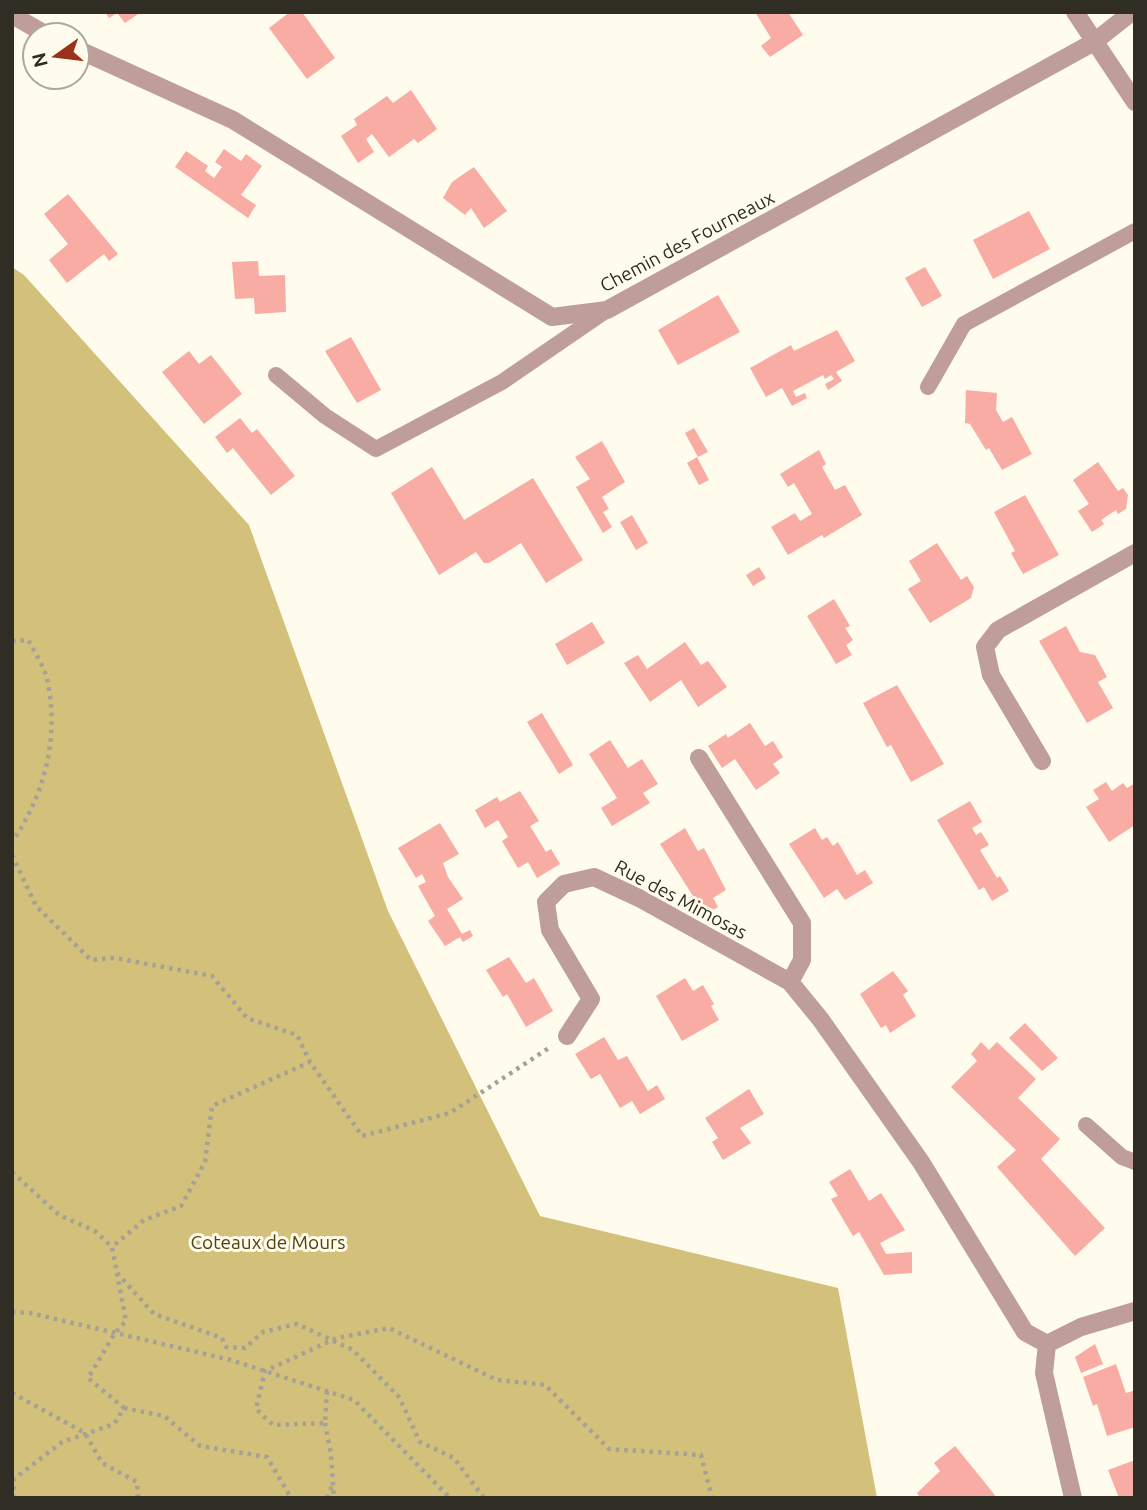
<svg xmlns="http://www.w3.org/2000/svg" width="1147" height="1510" font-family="Ubuntu,sans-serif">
  <rect width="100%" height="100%" fill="#fffbed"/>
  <path fill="#d3c07a" d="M 12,267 L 24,275 L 249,525 L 388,911 L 540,1216 L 838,1288 L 877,1498 L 12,1498 Z"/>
  <path fill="#f9aca3" d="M 105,12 L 141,12 L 125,23 L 117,13 L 109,18 Z
    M 290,12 L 302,12 L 335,58 L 307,79 L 269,28 Z
    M 755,12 L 788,12 L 803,35 L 770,57 L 761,46 L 771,38 Z
    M 411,90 L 437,129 L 418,143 L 414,139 L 389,157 L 372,134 L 366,139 L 374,152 L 358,163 L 341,136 L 357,125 L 354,119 L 387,96 L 393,103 Z
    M 224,149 L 241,161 L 246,154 L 262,166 L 241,195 L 256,205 L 248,218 L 175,167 L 186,151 L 208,166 L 205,171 L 214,178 L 222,167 L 215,162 Z
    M 474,167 L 507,211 L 484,228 L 471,208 L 465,215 L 443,198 L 452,182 Z
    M 68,194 L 118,254 L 109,261 L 104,254 L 67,283 L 49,260 L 68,244 L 44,214 Z
    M 1029,211 L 1050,249 L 993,279 L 973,240 Z
    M 258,261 L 259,276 L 285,275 L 286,312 L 255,314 L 254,298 L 235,299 L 232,262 Z
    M 925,267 L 942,296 L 922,307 L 905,278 Z
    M 718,295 L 740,332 L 678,365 L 658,330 Z
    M 837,330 L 855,361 L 836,372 L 842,381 L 828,390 L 825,384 L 834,379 L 831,375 L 825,379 L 823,375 L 793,391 L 796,397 L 805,393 L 807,398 L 792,406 L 782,388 L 766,397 L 750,368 L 791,345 L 794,351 Z
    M 351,337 L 381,390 L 357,403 L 325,351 Z
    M 189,351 L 199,364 L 211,355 L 242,394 L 204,424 L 162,372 Z
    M 966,390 L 997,393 L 996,410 L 1003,422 L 1012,417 L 1032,454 L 1002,470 L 989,448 L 986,450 L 970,424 L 965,423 Z
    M 240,418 L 252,433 L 257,429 L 295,476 L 271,495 L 233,448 L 227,453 L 215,437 Z
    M 694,428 L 708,452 L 698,457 L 685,433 Z
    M 602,441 L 625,482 L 602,497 L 609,509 L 603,512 L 612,527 L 603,533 L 576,487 L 590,479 L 575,457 Z
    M 819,450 L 826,464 L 822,467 L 835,490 L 845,485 L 862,515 L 824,538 L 822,535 L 788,555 L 771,527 L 795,513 L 800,521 L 812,514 L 794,483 L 788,487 L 780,474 Z
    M 697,457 L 709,480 L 699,485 L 687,463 Z
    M 1098,462 L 1118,491 L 1123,488 L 1128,495 L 1126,509 L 1118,514 L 1116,510 L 1101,520 L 1104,524 L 1092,532 L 1078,511 L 1089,504 L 1073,480 Z
    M 432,467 L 464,520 L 533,478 L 583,560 L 546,583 L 521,543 L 489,563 L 484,563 L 476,552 L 439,575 L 391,493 Z
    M 1025,495 L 1059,555 L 1023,574 L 1011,553 L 1015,551 L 994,512 Z
    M 632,515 L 648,543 L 636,550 L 620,522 Z
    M 937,543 L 961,580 L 967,576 L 974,587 L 971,598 L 930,623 L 908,589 L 921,581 L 909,561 Z
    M 759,567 L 766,578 L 753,586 L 746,575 Z
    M 834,599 L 850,626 L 845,628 L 853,640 L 846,645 L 852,655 L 836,664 L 807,616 Z
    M 592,622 L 605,643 L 567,665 L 555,644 Z
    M 1066,626 L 1080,652 L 1095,655 L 1107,677 L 1098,682 L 1113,708 L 1087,723 L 1039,641 Z
    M 685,642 L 701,665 L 708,661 L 727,687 L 698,707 L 681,680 L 650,702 L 624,663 L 638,655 L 647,669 Z
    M 897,685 L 944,764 L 911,782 L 891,745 L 887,747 L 863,703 Z
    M 542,713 L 573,765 L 559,774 L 527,722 Z
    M 750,723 L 765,746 L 773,741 L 783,757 L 773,764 L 780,773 L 756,790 L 735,759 L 722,768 L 708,746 L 726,734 L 728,738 Z
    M 610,740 L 628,768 L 642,759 L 658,784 L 643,793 L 650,803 L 612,826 L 601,808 L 617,798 L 589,754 Z
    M 1106,782 L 1112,791 L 1123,783 L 1127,788 L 1135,783 L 1135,825 L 1109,842 L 1086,807 L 1099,799 L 1093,790 Z
    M 520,791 L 539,821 L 530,826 L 546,852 L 551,849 L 560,864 L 537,878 L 528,862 L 518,868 L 502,841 L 508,837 L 498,820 L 485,828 L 475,810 L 497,797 L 500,802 Z
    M 970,801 L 982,822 L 972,828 L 976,835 L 981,832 L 989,845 L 980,850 L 997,878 L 1000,876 L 1009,891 L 992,901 L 984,887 L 979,890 L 937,820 Z
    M 440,823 L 459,854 L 443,863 L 448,877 L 463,899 L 447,909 L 462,934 L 470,930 L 473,936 L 463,942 L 460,937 L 445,946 L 428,921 L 435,916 L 418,886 L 426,882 L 422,874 L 416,878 L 398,848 Z
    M 685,828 L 698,851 L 704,848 L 726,890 L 713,898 L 718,907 L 700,918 L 688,898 L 693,896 L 660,844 Z
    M 815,828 L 822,840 L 827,837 L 833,846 L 838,842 L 857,875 L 865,870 L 873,883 L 845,900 L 837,889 L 824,898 L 789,844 Z
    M 509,957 L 526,983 L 534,978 L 553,1011 L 526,1027 L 507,994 L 503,997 L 486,970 Z
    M 893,971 L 908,991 L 903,995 L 916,1016 L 890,1033 L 886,1025 L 881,1028 L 860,994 Z
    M 685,978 L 693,991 L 703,985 L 714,1004 L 711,1006 L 719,1020 L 682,1041 L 656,996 Z
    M 1025,1023 L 1058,1058 L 1042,1071 L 1009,1038 Z
    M 604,1037 L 618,1060 L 627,1056 L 648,1091 L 657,1085 L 665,1099 L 640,1114 L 632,1101 L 620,1108 L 600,1074 L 591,1079 L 575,1054 Z
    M 981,1042 L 989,1050 L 997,1042 L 1036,1079 L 1018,1098 L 1060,1139 L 1041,1159 L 1105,1228 L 1075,1256 L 997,1167 L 1016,1150 L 951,1087 L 977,1061 L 971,1054 Z
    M 749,1089 L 764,1114 L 740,1128 L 751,1143 L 723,1160 L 712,1142 L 718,1138 L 705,1118 Z
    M 850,1169 L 869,1201 L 881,1193 L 905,1230 L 880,1243 L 886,1254 L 912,1252 L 912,1273 L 884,1275 L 859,1232 L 853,1236 L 831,1199 L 838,1196 L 829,1182 Z
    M 1095,1344 L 1103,1364 L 1081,1373 L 1075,1357 Z
    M 1116,1364 L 1126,1393 L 1133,1391 L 1135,1396 L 1135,1427 L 1107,1436 L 1097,1404 L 1093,1406 L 1083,1377 Z
    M 955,1446 L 982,1479 L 997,1498 L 920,1498 L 917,1493 L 940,1471 L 934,1463 Z
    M 1135,1460 L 1135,1498 L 1119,1498 L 1108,1470 Z"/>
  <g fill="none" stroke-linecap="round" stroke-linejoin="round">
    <path stroke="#a5a196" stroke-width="4.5" stroke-dasharray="3.5 5" stroke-linecap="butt" d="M 12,641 L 28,640 C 35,653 46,669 48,684 C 59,739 44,796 12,842
      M 12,855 L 36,906 L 91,960 L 115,958 L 212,976 L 247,1018 L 297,1035 L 310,1062 L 362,1136 L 450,1113 L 552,1046
      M 12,1172 L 59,1215 L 95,1231 L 112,1247
      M 117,1273 L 154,1314 L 222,1338 L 226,1347 L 245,1348 L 263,1332 L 297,1324 L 353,1350 L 399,1397 L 420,1442 L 454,1458 L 484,1498
      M 12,1312 L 30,1313 L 231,1360 L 354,1400 L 450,1498
      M 327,1391 L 325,1423 L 273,1425 L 256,1409 L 265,1371 L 337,1338 L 389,1328 L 497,1380 L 545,1385 L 609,1449 L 701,1455 L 712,1498
      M 12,1393 L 85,1433 L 102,1463 L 137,1482 L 138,1498
      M 124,1408 L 164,1416 L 200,1446 L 267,1457 L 291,1498
      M 325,1423 L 331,1454 L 334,1498
      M 13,1498 L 14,1479 L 62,1442 L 114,1424 L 124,1408 L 88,1378 L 115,1333 L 126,1321 L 112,1247 L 144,1220 L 181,1206 L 205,1162 L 212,1106 L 310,1062
      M 327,1498 L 333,1484"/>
    <path stroke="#bf9d98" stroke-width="16" d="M 276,375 L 325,416 L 376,449 L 502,382 L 607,310
      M 928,387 L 964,324 L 1135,231
      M 1086,1125 L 1122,1157 L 1135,1162"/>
    <path stroke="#bf9d98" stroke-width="18" d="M 12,15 L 47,35
      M 77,49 L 233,120 L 552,317 L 607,310 L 1094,42 L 1132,12
      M 699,758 L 802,923 L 802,960 L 790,982
      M 1042,761 L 991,675 L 985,647 L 998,630 L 1135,553
      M 567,1036 L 591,999 L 550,930 L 546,902 L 564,884 L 594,877 L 639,898 L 790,982 L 821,1020 L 921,1162 L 1025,1332 L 1047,1344 L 1081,1327 L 1135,1311
      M 1047,1344 L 1044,1373 L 1073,1498"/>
    <path stroke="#bf9d98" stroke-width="18" d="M 1075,12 L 1135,102"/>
  </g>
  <g text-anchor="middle" stroke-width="6" stroke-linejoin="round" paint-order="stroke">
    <g font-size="19" fill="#2f2d24" stroke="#fffbed">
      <text transform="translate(687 241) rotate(-28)" y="7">Chemin des Fourneaux</text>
      <text transform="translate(681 899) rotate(28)" y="7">Rue des Mimosas</text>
    </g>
    <g font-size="19" fill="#50430a" stroke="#fffbed">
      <text x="268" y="1249">Coteaux de Mours</text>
    </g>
  </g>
  <rect width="1147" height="1510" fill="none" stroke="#2f2d24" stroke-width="28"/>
  <g transform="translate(56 56) rotate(256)"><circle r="33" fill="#fffbed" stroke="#aca99d" stroke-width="2"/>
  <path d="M0-5L12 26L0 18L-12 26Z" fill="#9a311b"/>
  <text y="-10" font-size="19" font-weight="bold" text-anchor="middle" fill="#2f2d24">N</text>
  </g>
</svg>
